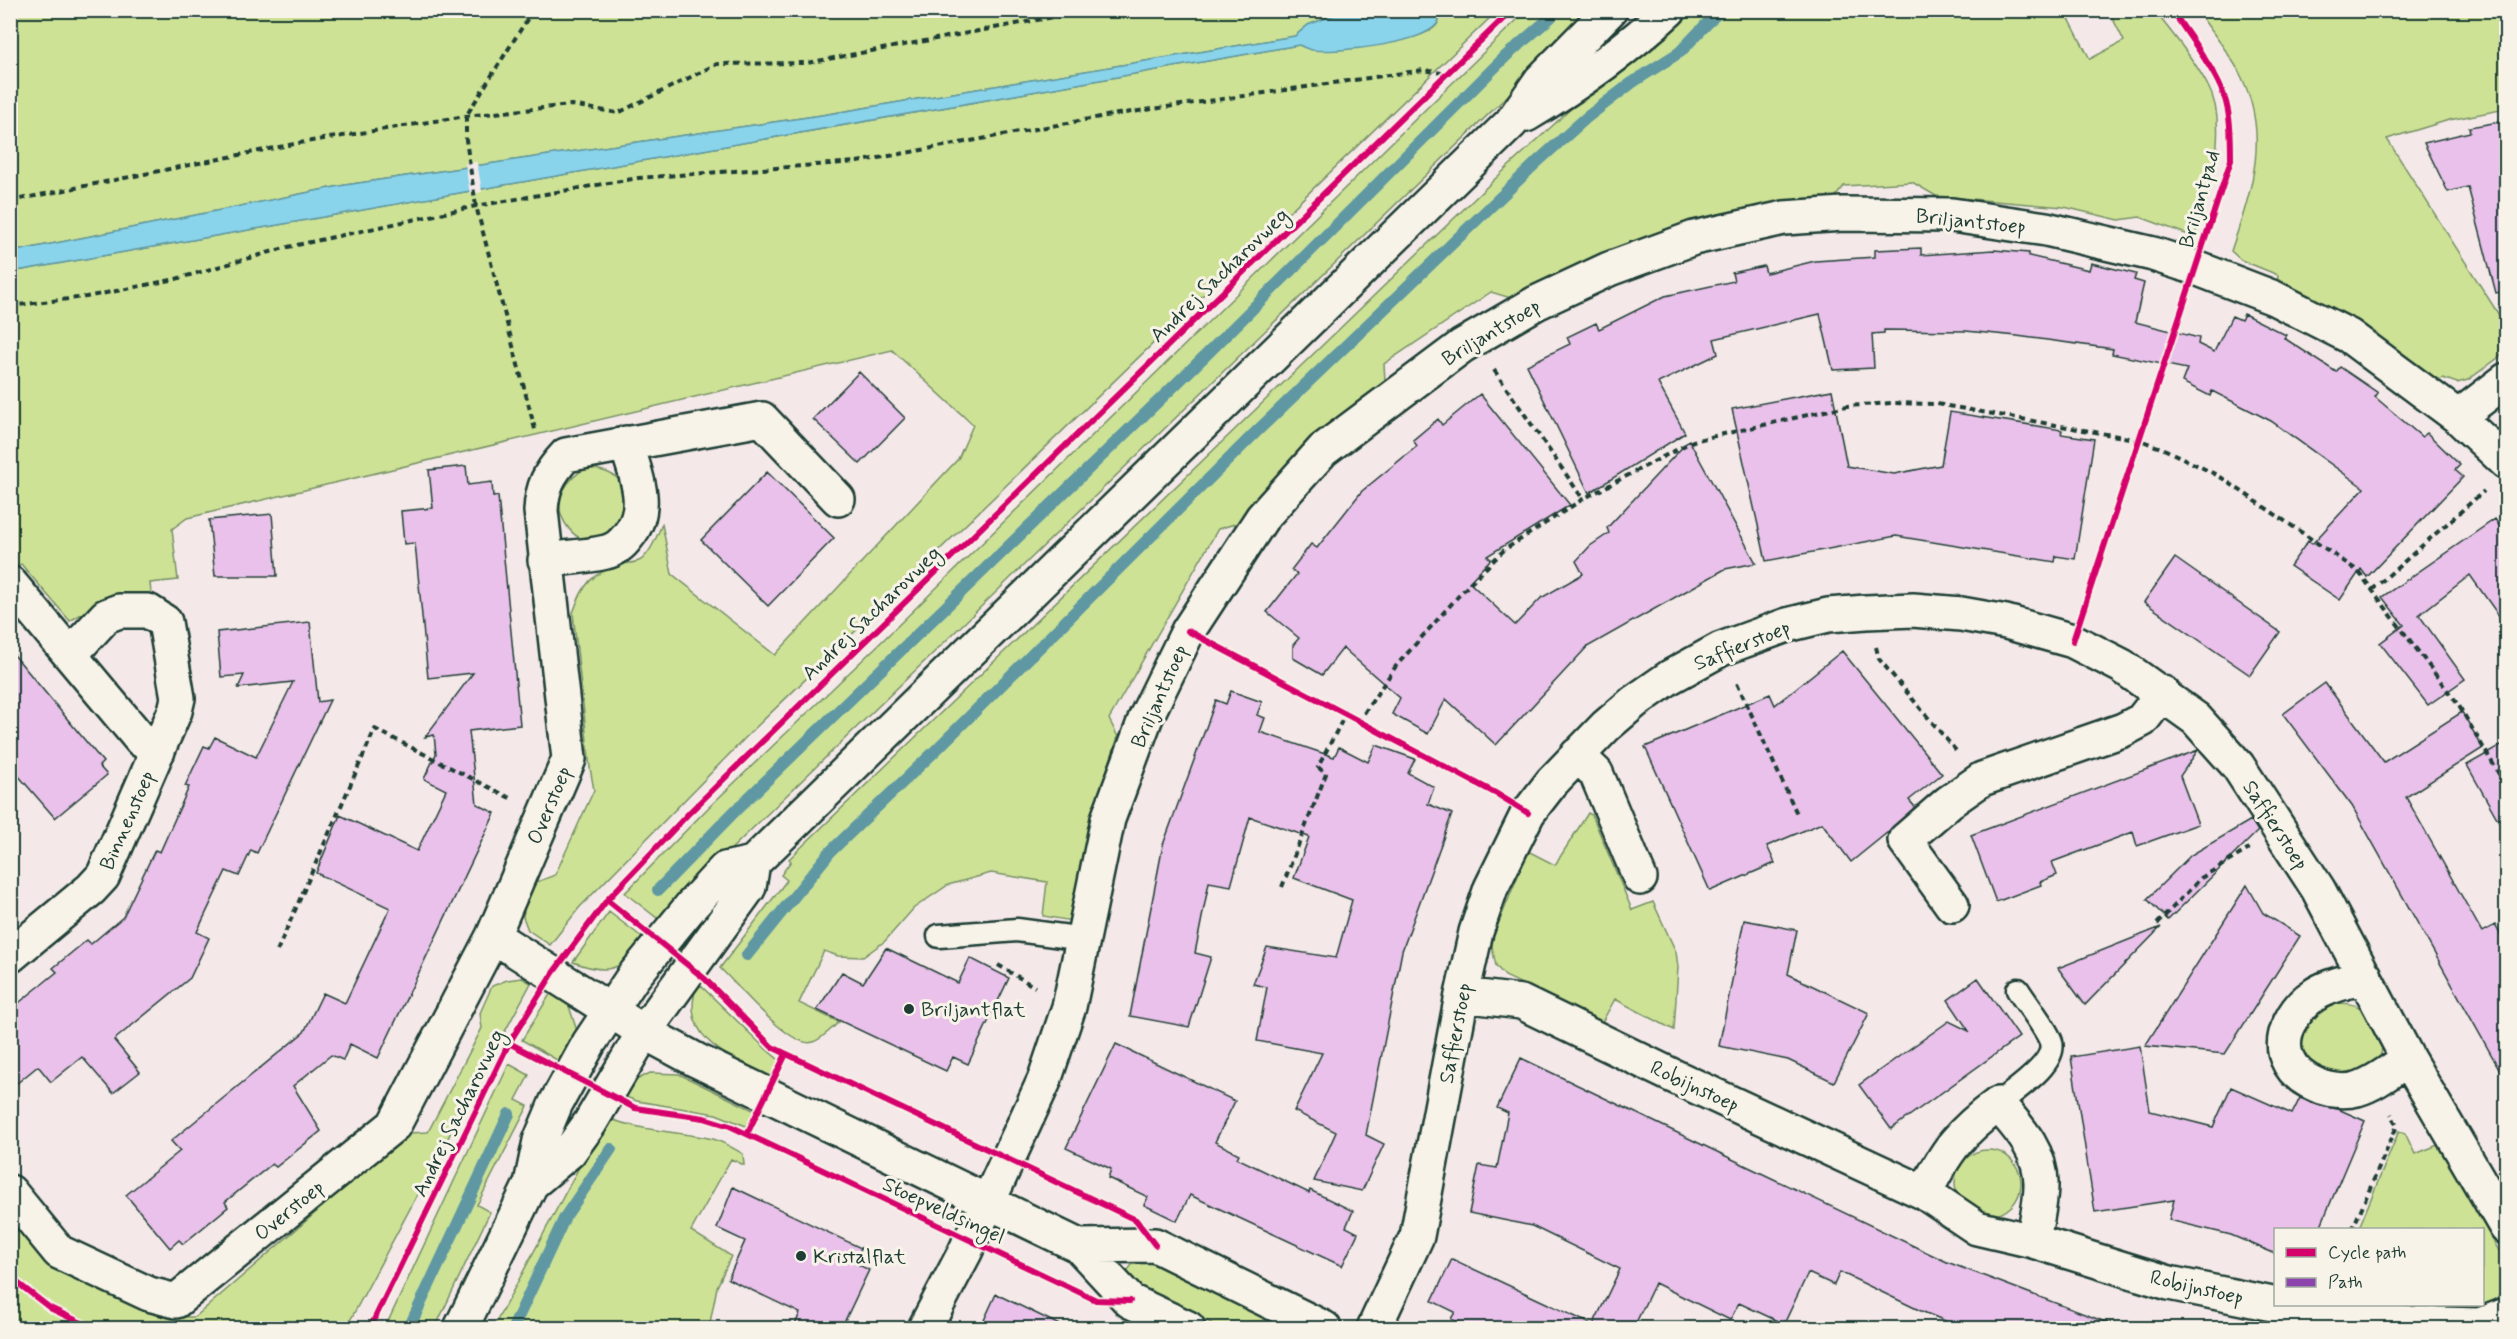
<svg xmlns="http://www.w3.org/2000/svg" width="2517" height="1339" font-family="Mynerve,sans-serif">
  <rect width="100%" height="100%" fill="#f4e9e8"/>
  <filter id="ink" filterUnits="userSpaceOnUse"><feTurbulence type="fractalNoise" baseFrequency=".0167" numOctaves="2"/><feDisplacementMap in="SourceGraphic" scale="12" xChannelSelector="R" yChannelSelector="G"/><feConvolveMatrix kernelMatrix="1 2 1 2 8 2 1 2 1" color-interpolation-filters="sRGB"/></filter>
  <g filter="url(#ink)">
    <path fill="#cee296" stroke="#769065" stroke-width="1.5" d="M 11,11 L 1344,11 L 1308,25 L 1295,36 L 822,115 L 345,185 L 11,252 Z
      M 1431,11 L 1497,11 L 751,732 L 579,908 L 550,945 L 528,930 L 523,917 L 526,898 L 534,883 L 555,875 L 594,790 L 590,768 L 573,613 C 583,584 592,572 623,564 C 628,563 636,563 641,560 C 651,552 657,536 662,524 L 672,574 L 775,655 L 958,459 L 973,425 L 892,350 L 187,518 L 172,529 L 178,580 L 150,583 L 151,593 L 108,598 L 70,621 L 21,564 L 11,571 L 11,272 L 1299,45 C 1306,48 1313,50 1321,50 C 1342,50 1430,42 1438,23 C 1440,20 1438,17 1438,14 Z
      M 1526,11 L 1595,11 L 723,857 L 662,922 L 625,893 L 708,808 L 876,647 Z
      M 1696,11 L 2065,11 L 2090,59 L 2124,41 L 2109,11 L 2155,11 C 2173,35 2194,59 2208,86 C 2230,126 2209,197 2194,237 L 2140,217 L 2119,220 L 2064,207 L 1936,196 L 1912,182 L 1844,186 L 1828,206 L 1774,206 L 1738,211 L 1664,238 L 1514,299 L 1491,292 L 1384,364 L 1385,381 L 1291,461 L 1245,521 L 1218,529 L 1109,719 L 1118,737 L 1089,823 L 1072,921 L 1043,916 L 1047,882 L 991,873 L 948,885 L 914,908 L 885,941 L 863,957 L 838,956 L 824,951 L 799,1003 L 839,1022 C 832,1028 822,1039 813,1042 C 791,1050 736,983 720,968 L 787,880 L 781,875 L 791,861 L 789,859 L 1496,178 L 1576,104 L 1619,75 Z
      M 2197,11 L 2506,11 L 2506,109 L 2449,120 L 2387,139 L 2506,326 L 2506,352 L 2468,380 L 2457,383 L 2443,378 L 2436,381 L 2277,284 L 2278,275 L 2241,260 L 2231,251 C 2253,187 2272,131 2237,68 C 2225,48 2210,29 2197,11 Z
      M 588,467 C 600,470 617,473 624,486 C 639,513 592,568 565,523 C 551,500 567,478 588,467 Z
      M 1588,813 L 1592,815 L 1632,910 L 1653,902 L 1676,952 L 1678,967 L 1674,1030 L 1615,999 L 1602,1022 L 1505,976 L 1496,966 L 1491,942 L 1528,851 L 1555,865 Z
      M 609,912 L 647,941 C 619,968 613,977 573,962 Z
      M 522,978 L 531,983 L 346,1328 L 11,1328 L 10,1218 L 163,1312 L 182,1317 L 195,1317 L 403,1137 L 409,1133 L 428,1132 L 482,1028 L 480,1013 L 492,986 L 507,980 Z
      M 698,983 L 766,1049 L 779,1060 L 772,1075 L 769,1076 C 731,1058 676,1038 698,983 Z
      M 552,991 L 568,1003 L 577,1031 L 574,1045 L 564,1064 L 522,1040 Z
      M 2334,1003 C 2343,1003 2353,1003 2361,1008 C 2377,1017 2391,1050 2374,1065 C 2366,1072 2351,1077 2341,1082 C 2332,1077 2314,1072 2307,1064 C 2304,1059 2303,1051 2302,1046 C 2301,1025 2316,1010 2334,1003 Z
      M 509,1064 L 529,1075 L 516,1100 L 528,1106 L 477,1205 L 490,1212 L 435,1328 L 385,1328 Z
      M 650,1073 L 679,1074 L 755,1111 L 746,1126 L 716,1114 L 637,1101 L 620,1095 L 626,1085 Z
      M 606,1117 C 641,1132 677,1131 713,1139 C 724,1142 734,1149 743,1154 L 744,1165 L 731,1159 L 691,1231 L 731,1256 L 717,1287 L 709,1328 L 493,1328 Z
      M 2399,1131 L 2405,1133 L 2415,1154 L 2438,1145 L 2502,1256 L 2503,1283 L 2498,1297 L 2488,1307 L 2432,1305 L 2482,1304 L 2482,1230 L 2358,1230 Z
      M1955 1183a33 33 0 1 1 66 0a33 33 0 1 1-66 0Z
      M 1137,1258 L 1149,1258 L 1297,1328 L 1221,1328 L 1129,1283 L 1125,1274 Z"/>
    <path fill="#8ad4eb" stroke="#5f98a2" stroke-width="1.5" d="M 1344,11 L 1431,11 L 1438,14 L 1439,20 C 1431,44 1335,53 1312,50 C 1307,49 1303,47 1299,45 L 11,272 L 11,252 L 345,185 L 822,115 L 1295,36 L 1308,25 Z"/>
    <path fill="#f4e9e8" d="M 477,162 L 482,192 L 470,194 L 465,163 Z"/>
    <g fill="none" stroke-linecap="round" stroke-linejoin="round">
      <path stroke="#5f98a2" stroke-width="12" d="M 658,890 L 735,811 L 1206,355 L 1506,56 L 1551,17
        M 747,955 L 830,852 L 934,752 L 1253,435 L 1537,162 L 1586,118 L 1633,82 L 1680,52 L 1720,10
        M 409,1328 L 509,1114
        M 513,1328 L 565,1217 L 611,1149"/>
    </g>
    <path fill="#e9c1ea" stroke="#1f3d34" stroke-width="1.5" d="M 2506,121 L 2506,291 L 2496,293 L 2468,187 L 2448,192 L 2424,143 L 2470,132 L 2469,127 Z
      M 1921,248 L 1921,255 L 1994,250 L 2029,253 L 2029,256 L 2089,270 L 2091,263 L 2136,274 L 2134,280 L 2144,283 L 2135,322 L 2199,338 L 2198,344 L 2214,352 L 2232,316 L 2241,320 L 2244,314 L 2286,335 L 2284,338 L 2336,372 L 2340,367 L 2378,393 L 2375,397 L 2422,437 L 2427,433 L 2460,465 L 2455,470 L 2463,477 L 2367,577 L 2361,569 L 2340,600 L 2290,566 L 2308,541 L 2312,544 L 2364,488 L 2271,421 L 2212,391 L 2210,396 L 2182,382 L 2187,369 L 2112,354 L 2113,349 L 2017,336 L 1966,331 L 1884,330 L 1884,333 L 1872,334 L 1874,368 L 1833,370 L 1820,314 L 1714,339 L 1718,354 L 1658,383 L 1685,433 L 1589,493 L 1527,365 L 1570,344 L 1567,337 L 1596,323 L 1599,329 L 1665,296 L 1734,281 L 1732,273 L 1764,266 L 1766,273 L 1815,261 L 1875,257 L 1875,250 Z
      M 859,372 L 905,418 L 860,464 L 813,419 Z
      M 1832,390 L 1847,466 L 1894,474 L 1941,465 L 1950,412 L 2062,430 L 2061,434 L 2094,439 L 2075,559 L 2056,556 L 2055,562 L 1896,536 L 1766,561 L 1732,409 Z
      M 1480,394 L 1570,505 L 1487,556 L 1491,559 L 1469,582 L 1515,625 L 1541,598 L 1583,574 L 1576,561 L 1590,546 L 1609,533 L 1607,528 L 1689,440 L 1756,563 L 1725,569 L 1587,647 L 1496,745 L 1446,699 L 1428,734 L 1392,714 L 1400,698 L 1343,648 L 1322,675 L 1293,658 L 1293,645 L 1299,638 L 1267,612 L 1297,574 L 1291,570 L 1311,544 L 1317,548 L 1362,491 L 1417,446 L 1413,440 L 1438,419 L 1442,425 Z
      M 466,466 L 468,485 L 492,482 L 493,497 L 498,496 L 520,725 L 469,731 L 477,804 L 495,813 L 378,1058 L 350,1044 L 343,1060 L 331,1055 L 293,1086 L 321,1131 L 276,1167 L 272,1164 L 225,1202 L 228,1207 L 183,1244 L 179,1240 L 170,1248 L 126,1195 L 180,1151 L 171,1141 L 304,1032 L 323,993 L 345,1003 L 390,908 L 316,873 L 340,815 L 417,851 L 446,790 L 424,779 L 436,754 L 434,735 L 425,737 L 473,673 L 428,678 L 415,543 L 404,544 L 401,511 L 433,508 L 429,470 Z
      M 767,472 L 834,538 L 768,606 L 701,540 Z
      M 272,514 L 277,576 L 215,576 L 209,520 Z
      M 2495,519 L 2506,536 L 2506,626 L 2470,575 L 2419,615 L 2465,679 L 2428,705 L 2380,643 L 2404,625 L 2382,597 Z
      M 2175,558 L 2280,632 L 2250,675 L 2144,602 Z
      M 310,622 L 318,702 L 330,700 L 257,853 L 251,850 L 239,876 L 226,871 L 197,932 L 209,938 L 190,978 L 114,1040 L 140,1072 L 113,1093 L 82,1057 L 51,1082 L 38,1066 L 10,1089 L 10,1010 L 57,972 L 53,968 L 87,940 L 91,944 L 123,917 L 155,850 L 160,852 L 189,787 L 185,786 L 204,746 L 209,748 L 215,737 L 256,757 L 293,682 L 238,688 L 244,675 L 221,677 L 217,632 Z
      M 10,650 L 103,762 L 99,766 L 107,775 L 55,818 L 10,766 Z
      M 1842,651 L 1942,774 L 1909,800 L 1915,807 L 1888,832 L 1851,862 L 1822,823 L 1767,846 L 1775,863 L 1710,891 L 1645,747 L 1770,694 L 1775,705 Z
      M 2325,683 L 2384,762 L 2462,712 L 2483,748 L 2406,797 L 2482,932 L 2495,925 L 2506,945 L 2506,1081 L 2352,806 L 2283,714 Z
      M 1231,691 L 1262,702 L 1257,715 L 1265,718 L 1260,732 L 1334,757 L 1339,747 L 1368,762 L 1376,745 L 1415,759 L 1408,773 L 1434,787 L 1428,804 L 1452,814 L 1402,951 L 1366,1135 L 1384,1144 L 1362,1191 L 1314,1181 L 1336,1132 L 1294,1111 L 1322,1053 L 1257,1041 L 1267,987 L 1253,984 L 1267,947 L 1336,958 L 1352,900 L 1294,878 L 1309,837 L 1250,817 L 1231,886 L 1209,882 L 1195,953 L 1211,957 L 1189,1027 L 1130,1016 L 1163,845 L 1216,700 L 1226,704 Z
      M 2506,743 L 2506,834 L 2467,765 Z
      M 2198,750 L 2180,776 L 2198,824 L 2137,846 L 2133,832 L 2052,862 L 2057,875 L 2040,882 L 2041,885 L 1996,902 L 1971,835 Z
      M 2251,820 L 2258,831 L 2168,920 L 2147,899 L 2191,855 Z
      M 2247,885 L 2263,913 L 2300,936 L 2263,994 L 2225,1054 L 2145,1046 Z
      M 1744,920 L 1797,930 L 1788,974 L 1869,1013 L 1834,1082 L 1788,1060 L 1719,1046 Z
      M 2161,927 L 2085,1005 L 2058,968 Z
      M 886,948 L 958,983 L 970,958 L 1009,978 L 968,1064 L 953,1057 L 946,1071 L 817,1010 L 842,972 L 863,983 Z
      M 1978,978 L 2019,1037 L 1891,1129 L 1859,1085 L 1949,1021 L 1969,1031 L 1948,1000 Z
      M 1116,1044 L 1235,1101 L 1215,1142 L 1239,1154 L 1237,1158 L 1309,1193 L 1310,1190 L 1353,1211 L 1346,1227 L 1358,1233 L 1342,1266 L 1190,1195 L 1177,1221 L 1144,1205 L 1148,1197 L 1108,1178 L 1111,1169 L 1066,1148 Z
      M 2140,1046 L 2150,1111 L 2213,1127 L 2231,1087 L 2292,1114 L 2300,1098 L 2321,1106 L 2338,1109 L 2365,1121 L 2319,1230 L 2276,1230 L 2276,1254 L 2231,1235 L 2169,1220 L 2174,1200 L 2095,1212 L 2071,1057 Z
      M 1521,1058 L 1947,1262 L 2116,1326 L 2115,1329 L 1965,1329 L 1921,1311 L 1840,1272 L 1834,1285 L 1808,1273 L 1784,1324 L 1739,1303 L 1730,1320 L 1655,1283 L 1633,1329 L 1472,1329 L 1451,1319 L 1455,1312 L 1432,1301 L 1452,1259 L 1593,1325 L 1620,1269 L 1532,1226 L 1469,1213 L 1479,1165 L 1497,1168 L 1508,1113 L 1497,1108 Z
      M 733,1187 L 861,1248 L 855,1263 L 869,1270 L 841,1329 L 793,1329 L 800,1313 L 728,1279 L 745,1241 L 717,1228 Z
      M 996,1294 L 1068,1329 L 980,1329 Z"/>
    <g fill="none" stroke-linecap="round" stroke-linejoin="round">
      <g stroke="#1f3d34" stroke-width="27">
        <path id="lane" d="M 939,936 L 1017,930 L 1084,939
          M 1998,1104 C 2013,1091 2057,1064 2051,1042 C 2047,1029 2026,1003 2018,990"/>
      </g>
      <g stroke="#1f3d34" stroke-width="38">
        <path id="street" d="M 2458,417 L 2506,380
          M 545,560 C 565,557 587,557 606,552 C 615,550 623,543 628,536 C 652,508 635,473 626,443
          M 10,583 L 70,655
          M 1577,755 L 1596,773 L 1640,878
          M 1952,905 L 1905,840 L 1949,802 L 1982,779 L 2123,730 L 2142,720 L 2163,693
          M 493,936 L 644,1032 L 696,1060 L 1079,1246 L 1130,1301 L 1188,1328
          M 10,956 L 91,889 L 103,876 L 175,711 L 178,698 L 165,622 L 148,611 L 119,611 L 106,616 L 70,655 L 141,740 L 158,751
          M 2365,976 C 2349,982 2328,985 2314,995 C 2295,1007 2278,1036 2287,1058 C 2297,1083 2333,1095 2357,1089 C 2375,1084 2393,1069 2408,1059
          M 1462,995 L 1521,1002 L 1671,1075 L 1925,1193 L 1977,1228 L 2033,1241 L 2169,1283 L 2316,1313 L 2404,1323 L 2480,1325 L 2506,1315
          M 10,1192 L 59,1252 L 149,1294 L 176,1301 L 394,1125 L 493,936 L 569,759 L 541,511 C 542,487 549,473 566,455 L 762,419 L 838,499
          M 1925,1193 C 1946,1150 1960,1132 1998,1104 C 2018,1127 2042,1152 2041,1185 C 2041,1203 2036,1222 2033,1241
          M 1079,1246 L 1155,1245 L 1324,1328
          M 925,1328 L 965,1252 L 1044,1081 L 1069,1007 L 1108,819 L 1146,717 L 1188,631 L 1262,518 L 1323,450 L 1462,346 L 1536,303 L 1609,269 L 1694,238 L 1784,218 L 1843,214 L 1952,215 L 2046,229 L 2153,254 L 2196,268 L 2274,298 L 2349,336 L 2458,417 L 2506,462
          M 1374,1328 L 1417,1236 L 1462,995 L 1476,932 L 1491,888 L 1528,813 L 1552,782 L 1606,726 L 1634,702 L 1670,677 L 1721,649 L 1787,625 L 1828,615 L 1866,612 L 1913,610 L 1961,614 L 2006,622 L 2073,641 L 2122,666 L 2196,719 L 2238,766 L 2318,889 L 2408,1059 L 2506,1227"/>
      </g>
      <g stroke="#1f3d34" stroke-width="38">
        <path id="secondary" d="M 1526,115 C 1575,86 1627,49 1669,10
          M 531,1184 L 569,1152 L 590,1123 L 644,1032 L 749,887 L 753,863
          M 461,1328 L 531,1184 L 540,1141 L 556,1103 L 589,1043 L 633,977 L 692,905 L 725,869 L 753,863 L 1511,123 L 1541,80 L 1610,10"/>
      </g>
      <path stroke="#1f3d34" stroke-width="4" stroke-dasharray="6 4.5" stroke-linecap="butt" d="M 533,10 L 466,116 L 466,140 L 476,206 L 536,433
        M 1077,13 L 1103,10
        M 10,201 L 299,143 L 466,116 L 571,105 L 618,113 L 717,64 L 807,63 L 1075,13 L 1077,10
        M 10,306 L 86,297 L 176,279 L 288,247 L 476,206 L 638,178 L 857,162 L 1111,115 L 1424,70 L 1447,74
        M 1494,370 L 1583,499
        M 2372,590 L 2484,491
        M 1876,647 L 1879,659 L 1957,752
        M 1737,683 L 1798,816
        M 1358,722 L 1396,666 L 1462,592 L 1504,550 L 1583,499 L 1693,441 L 1847,406 L 1891,403 L 1937,404 L 2140,440 L 2166,450 L 2219,476 L 2358,571 L 2459,706 L 2506,786
        M 1282,887 L 1326,774 L 1318,767 L 1345,715
        M 2157,924 L 2201,878 L 2249,849
        M 277,951 L 375,729 L 512,799
        M 998,965 L 1035,987
        M 2352,1230 L 2397,1126 L 2391,1114"/>
      <use href="#lane" stroke="#f7f3e8" stroke-width="22"/>
      <use href="#street" stroke="#f7f3e8" stroke-width="33"/>
      <use href="#secondary" stroke="#f7f3e8" stroke-width="33"/>
      <path stroke="#8e44ad" stroke-width="4.5" stroke-dasharray="9 4.5" stroke-linecap="butt" d="M 2086,11 L 2086,10"/>
      <g stroke="#f7f3e8" stroke-width="10">
        <path id="cycleway" d="M 1188,631 L 1497,794 L 1528,813
          M 2073,641 L 2231,160 C 2231,135 2231,108 2220,86 C 2209,61 2187,34 2172,10
          M 607,900 L 705,979 L 772,1047 L 1136,1220 L 1155,1245
          M 509,1043 L 635,1108 L 704,1118 L 730,1126 L 1096,1300 L 1130,1301
          M 747,1134 L 786,1054
          M 10,1277 L 50,1308 L 92,1328
          M 370,1328 L 509,1043 L 553,973 L 607,900 L 689,813 L 1512,10"/>
      </g>
      <use href="#cycleway" stroke="#d6006c" stroke-width="6"/>
    </g>
  </g>
  <g fill="#1f3d34" stroke="#f7f3e8" stroke-width="2">
    <circle cx="909" cy="1009" r="6"/>
    <circle cx="801" cy="1256" r="6"/>
  </g>
  <g text-anchor="middle" stroke-width="6" stroke-linejoin="round" paint-order="stroke">
    <g font-size="21" fill="#1f3d34" stroke="#f7f3e8">
      <text transform="translate(2199 199) rotate(-74)" y="7">Briljantpad</text>
      <text transform="translate(1971 221) rotate(6)" y="7">Briljantstoep</text>
      <text transform="translate(1219 275) rotate(-44)" y="7">Andrej Sacharovweg</text>
      <text transform="translate(1491 332) rotate(-31)" y="7">Briljantstoep</text>
      <text transform="translate(871 613) rotate(-44)" y="7">Andrej Sacharovweg</text>
      <text transform="translate(1742 645) rotate(-22)" y="7">Saffierstoep</text>
      <text transform="translate(1159 696) rotate(-66)" y="7">Briljantstoep</text>
      <text transform="translate(549 805) rotate(-67)" y="7">Overstoep</text>
      <text transform="translate(127 820) rotate(-66)" y="7">Binnenstoep</text>
      <text transform="translate(2276 825) rotate(57)" y="7">Saffierstoep</text>
      <text transform="translate(1455 1033) rotate(-79)" y="7">Saffierstoep</text>
      <text transform="translate(1695 1086) rotate(25)" y="7">Robijnstoep</text>
      <text transform="translate(458 1113) rotate(-64)" y="7">Andrej Sacharovweg</text>
      <text transform="translate(289 1210) rotate(-39)" y="7">Overstoep</text>
      <text transform="translate(944 1210) rotate(25)" y="7">Stoepveldsingel</text>
      <text transform="translate(2197 1287) rotate(13)" y="7">Robijnstoep</text>
    </g>
    <g font-size="21" fill="#1f3d34" stroke="#f7f3e8" text-anchor="start">
      <text x="921" y="1016">Briljantflat</text>
      <text x="813" y="1263">Kristalflat</text>
    </g>
  </g>
  <rect width="2517" height="1339" fill="none" stroke="#f7f3e8" stroke-width="36"/>
  <rect x="18" y="18" width="2481" height="1303" fill="none" stroke="#1f3d34" stroke-width="2" filter="url(#ink)"/>
  <rect x="2274" y="1228" width="210" height="78" fill="#f7f3e8" stroke="#a1aaa0" stroke-width="1.5"/>
  <rect x="2286" y="1248" width="30" height="9" fill="#d6006c" stroke="#a1aaa0" stroke-width="1.5"/>
  <text x="2328" y="1258" font-size="18" fill="#1f3d34">Cycle path</text>
  <rect x="2286" y="1278" width="30" height="9" fill="#8e44ad" stroke="#a1aaa0" stroke-width="1.5"/>
  <text x="2328" y="1288" font-size="18" fill="#1f3d34">Path</text>
</svg>
